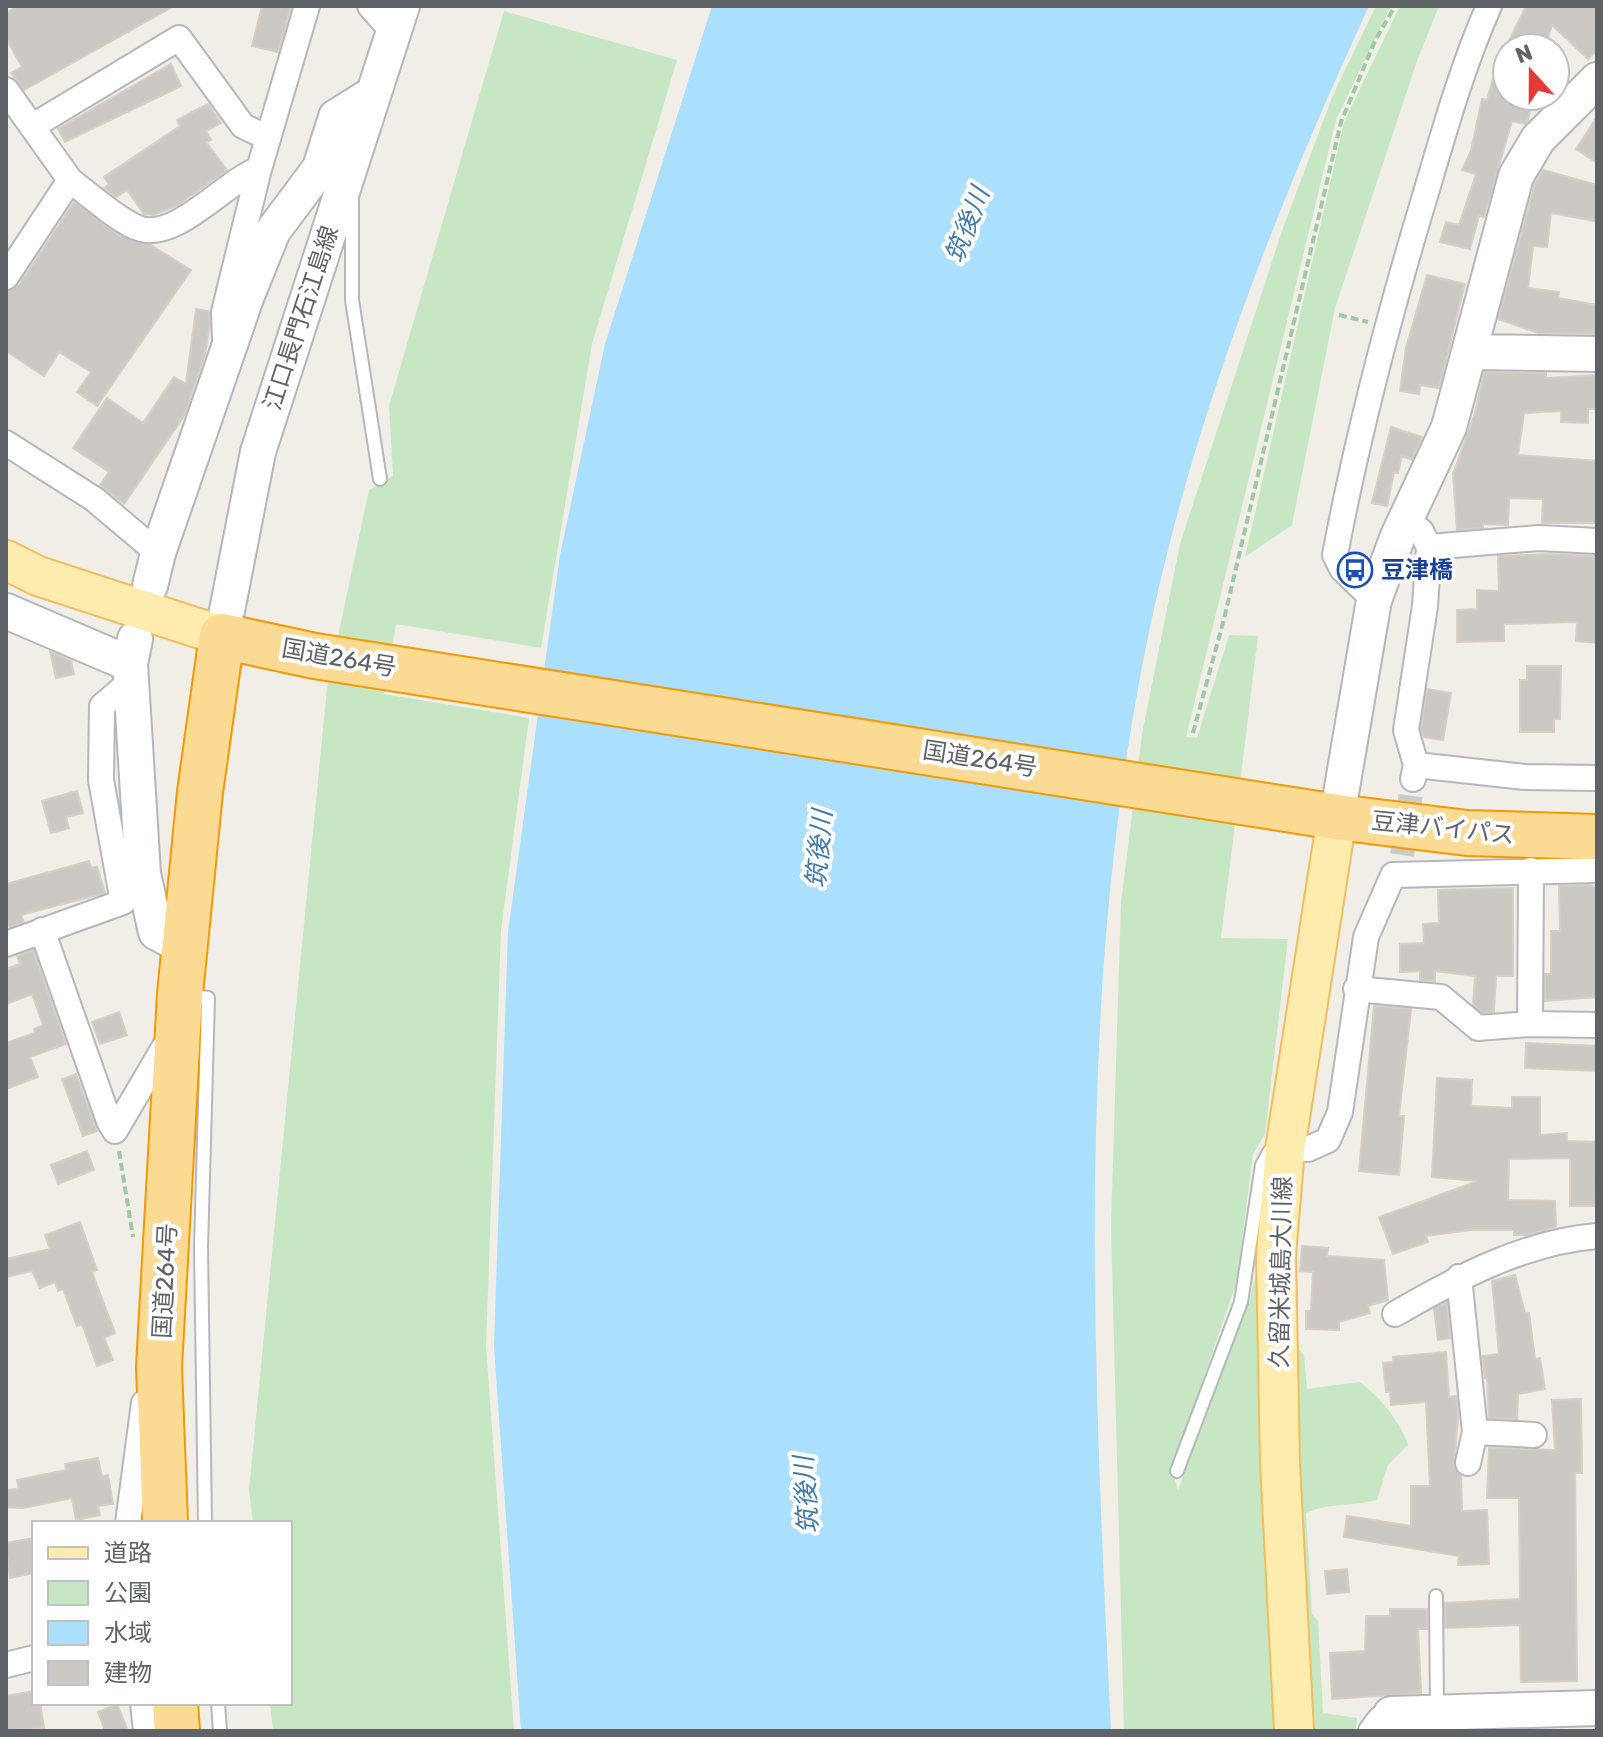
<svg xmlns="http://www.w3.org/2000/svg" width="1603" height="1737" font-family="Rubik,'Noto Sans JP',sans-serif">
  <rect width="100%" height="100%" fill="#f0eee7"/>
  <path fill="#c7e7c4" d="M 1376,6 L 1391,6 L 1336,120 L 1186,737 L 1197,738 L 1229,635 L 1258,636 L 1221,938 L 1288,939 L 1265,1134 L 1253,1154 L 1237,1281 L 1172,1470 L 1178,1490 L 1250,1299 L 1263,1242 L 1279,1731 L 1124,1731 L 1111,1225 L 1121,902 L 1142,734 L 1180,544 L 1283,228 L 1333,95 Z
    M 1400,6 L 1439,6 L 1418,58 L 1335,308 L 1292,525 L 1245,557 L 1344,122 Z
    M 504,11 L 677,60 L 592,344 L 541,648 L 396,624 L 384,694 L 529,718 L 501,931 L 486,1346 L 514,1731 L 273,1731 L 270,1703 L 290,1703 L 290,1523 L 253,1523 L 249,1490 L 327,688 L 369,490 L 393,476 L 389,406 Z
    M 1288,1337 L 1304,1355 L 1307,1389 L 1359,1382 C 1379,1395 1401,1423 1408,1445 L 1388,1465 L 1377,1500 C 1354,1506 1328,1503 1306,1513 L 1312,1614 L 1318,1621 L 1323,1713 L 1357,1718 L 1356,1731 L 1305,1731 Z"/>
  <path fill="#aadffe" d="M 712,6 L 1369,6 C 1290,177 1218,356 1171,538 C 1070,927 1092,1334 1111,1731 L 521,1731 L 494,1346 L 508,932 L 560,555 L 605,344 Z"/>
  <path fill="#ccc9c4" stroke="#d5cfc5" stroke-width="2" d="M 18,6 L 174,6 L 24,90 L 11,73 L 22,67 L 6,38 L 6,13 Z
    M 262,6 L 291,6 L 278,52 L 252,46 Z
    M 1526,6 L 1597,6 L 1597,50 L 1588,59 L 1552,25 L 1545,48 L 1507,48 L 1507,103 L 1531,107 L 1528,120 L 1525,124 L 1512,121 L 1484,217 L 1479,216 L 1470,249 L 1440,242 L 1446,222 L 1459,225 L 1476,174 L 1462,170 L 1471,151 L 1482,99 L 1487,100 L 1502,46 L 1506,47 Z
    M 171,64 L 181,86 L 65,142 L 58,129 Z
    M 208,104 L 221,123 L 206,131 L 211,140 L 206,142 L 227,170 L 178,205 L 154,215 L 144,214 L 127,190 L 116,197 L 104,188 L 109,184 L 104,177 L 180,126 L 177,120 Z
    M 1597,117 L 1597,163 L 1576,149 Z
    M 1543,170 L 1597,185 L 1597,212 L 1595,221 L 1551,213 L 1547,247 L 1533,246 L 1528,288 L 1559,292 L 1558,298 L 1597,305 L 1597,334 L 1538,333 L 1498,319 L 1535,184 Z
    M 74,202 L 117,234 L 149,244 L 191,270 L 97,406 L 77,392 L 91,372 L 59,352 L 44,376 L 6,351 L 6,292 L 19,285 Z
    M 1427,275 L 1465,284 L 1439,388 L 1420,385 L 1419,394 L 1400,391 L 1406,348 Z
    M 196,309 L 209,311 L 210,325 L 205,355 L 184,416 L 124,504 L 100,485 L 109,472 L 73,448 L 107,398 L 143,423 L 174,377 L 186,384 Z
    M 1484,372 L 1546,373 L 1546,378 L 1597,375 L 1597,409 L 1588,409 L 1588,423 L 1561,422 L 1561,411 L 1524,413 L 1518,455 L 1597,461 L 1597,523 L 1542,523 L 1543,499 L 1509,498 L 1508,525 L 1483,524 L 1483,528 L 1457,530 L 1453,474 L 1475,413 Z
    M 1391,427 L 1422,437 L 1412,460 L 1402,456 L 1398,473 L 1394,472 L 1387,506 L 1372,503 Z
    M 1549,554 L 1597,556 L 1597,643 L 1576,641 L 1577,622 L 1504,624 L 1504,641 L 1457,642 L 1457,610 L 1477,609 L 1477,590 L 1499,591 L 1498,556 Z
    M 50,651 L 71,661 L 74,674 L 56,678 Z
    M 1527,666 L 1561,666 L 1560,719 L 1554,719 L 1554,732 L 1520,732 L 1520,680 L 1527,680 Z
    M 1427,689 L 1451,693 L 1443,740 L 1424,737 L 1421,729 Z
    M 77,791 L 83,813 L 66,817 L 69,828 L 51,833 L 42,801 Z
    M 89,861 L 91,868 L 97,867 L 105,893 L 21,915 L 24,922 L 10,927 L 6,919 L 6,884 Z
    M 1588,885 L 1597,887 L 1597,997 L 1545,1001 L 1545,974 L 1551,974 L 1551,931 L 1560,931 L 1559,886 Z
    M 1513,888 L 1513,976 L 1496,976 L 1494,1012 L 1483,1013 L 1473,1005 L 1475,976 L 1435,971 L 1435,981 L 1420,980 L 1420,971 L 1400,972 L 1400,944 L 1424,943 L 1423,924 L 1439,923 L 1438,890 Z
    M 33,950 L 66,1044 L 30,1057 L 38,1077 L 6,1089 L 6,1043 L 35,1033 L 34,1029 L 43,1025 L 32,994 L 6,1004 L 6,969 L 20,964 L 17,956 Z
    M 1374,1006 L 1411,1009 L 1399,1116 L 1404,1116 L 1399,1175 L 1359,1171 Z
    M 119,1012 L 127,1035 L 100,1044 L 92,1022 Z
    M 1526,1043 L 1597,1046 L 1597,1071 L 1525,1068 Z
    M 76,1074 L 97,1131 L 83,1136 L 62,1079 Z
    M 1437,1078 L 1472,1080 L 1471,1106 L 1512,1108 L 1512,1097 L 1540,1097 L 1540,1135 L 1567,1133 L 1567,1141 L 1597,1142 L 1595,1206 L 1570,1206 L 1570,1158 L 1509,1159 L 1508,1200 L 1555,1201 L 1556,1227 L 1527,1235 L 1514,1235 L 1514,1230 L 1471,1230 L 1426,1236 L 1428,1242 L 1393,1254 L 1379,1217 L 1478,1181 L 1432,1177 Z
    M 87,1151 L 94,1170 L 58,1184 L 51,1165 Z
    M 80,1222 L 97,1270 L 92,1272 L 115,1333 L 104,1338 L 113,1360 L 97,1366 L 82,1324 L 77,1326 L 63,1289 L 58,1291 L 55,1282 L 40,1288 L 32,1271 L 6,1277 L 6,1259 L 50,1249 L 45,1235 Z
    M 1302,1246 L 1328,1248 L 1327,1256 L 1384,1260 L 1388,1300 L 1368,1306 L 1370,1313 L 1339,1322 L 1339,1330 L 1306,1329 L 1306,1311 L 1311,1311 L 1313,1272 L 1300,1271 Z
    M 1515,1275 L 1525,1313 L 1529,1313 L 1535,1359 L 1540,1358 L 1545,1389 L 1518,1394 L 1517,1419 L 1489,1418 L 1487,1378 L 1485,1378 L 1482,1356 L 1499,1354 L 1492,1281 Z
    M 1447,1302 L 1450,1338 L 1438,1340 L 1434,1309 Z
    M 1446,1352 L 1449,1397 L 1456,1396 L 1458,1416 L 1454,1467 L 1461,1476 L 1462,1511 L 1487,1510 L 1489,1564 L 1458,1565 L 1459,1556 L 1344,1537 L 1347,1516 L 1411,1526 L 1411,1486 L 1430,1486 L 1426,1402 L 1391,1405 L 1390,1392 L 1386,1392 L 1383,1363 L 1393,1362 L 1393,1357 Z
    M 1581,1399 L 1582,1473 L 1575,1473 L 1577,1681 L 1521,1682 L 1520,1625 L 1445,1628 L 1445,1603 L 1520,1599 L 1519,1498 L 1487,1498 L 1489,1448 L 1555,1450 L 1552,1400 Z
    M 98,1458 L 102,1477 L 108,1475 L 113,1504 L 98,1506 L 100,1515 L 76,1520 L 72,1498 L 23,1508 L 6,1507 L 6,1490 L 19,1489 L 17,1480 L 66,1470 L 65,1464 Z
    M 34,1538 L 34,1573 L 10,1578 L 6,1543 Z
    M 1347,1569 L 1349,1592 L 1327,1594 L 1325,1571 Z
    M 1390,1609 L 1427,1609 L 1427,1629 L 1418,1629 L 1421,1693 L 1332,1699 L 1330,1653 L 1365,1651 L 1366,1616 L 1390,1616 Z
    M 34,1691 L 34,1703 L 40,1703 L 44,1728 L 6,1731 L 6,1696 Z
    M 117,1704 L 128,1731 L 105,1731 L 98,1712 Z"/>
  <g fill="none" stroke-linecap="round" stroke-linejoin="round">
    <path stroke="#cccbc7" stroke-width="24" stroke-dasharray="24 12" stroke-linecap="butt" d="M 1402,855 L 1413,779"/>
    <g stroke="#b4b8bb" stroke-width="16">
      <path id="lane" d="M 352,198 L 352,300 L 380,479
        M 188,995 L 208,998 L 201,1247 L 205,1523
        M 1177,1471 L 1241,1302 L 1262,1165 L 1269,1152 L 1276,1151
        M 1436,1596 L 1437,1709
        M 218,1703 L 220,1731"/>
    </g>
    <g stroke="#b4b8bb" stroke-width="28">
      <path id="street" d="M 370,6 L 393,32
        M 6,90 L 70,180 L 6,277
        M 33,126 L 179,38 L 243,126 L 268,138
        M 70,180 C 87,193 122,224 141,229 C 178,239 225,182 259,169
        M 225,338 L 224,312 L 259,169 L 307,6
        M 6,443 L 94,499 L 158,553
        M 1406,519 L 1421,531 L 1429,547 L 1425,606 L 1406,730 L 1416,765 L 1413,779
        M 1429,547 L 1539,538 L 1597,541
        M 1374,600 L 1342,569 L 1335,555 C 1358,433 1389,315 1425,196 C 1444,132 1462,67 1489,6
        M 1416,765 L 1525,777 L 1597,778
        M 42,930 L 109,1121 L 115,1131 L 169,1039
        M 6,944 L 123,902 L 101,780 L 102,706 L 131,681
        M 1356,989 L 1441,997 L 1478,1028 L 1530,1024 L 1597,1025
        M 1530,1024 L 1531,870
        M 1285,1149 L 1308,1149 L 1328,1140 L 1340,1112 L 1366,937 L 1393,875 L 1597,870
        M 1459,1277 L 1475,1432 L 1468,1463
        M 1395,1314 C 1457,1278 1524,1242 1597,1236
        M 1475,1432 L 1534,1435
        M 128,1523 L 144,1403
        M 6,1665 L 34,1658
        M 143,1703 L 146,1731
        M 1371,1731 L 1380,1719 L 1391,1714"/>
    </g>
    <g stroke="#b3b7bb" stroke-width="38">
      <path id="secondary" d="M 1472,352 L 1597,354
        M 150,586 L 158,553 L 246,298 L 273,231 L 320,168 L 336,117 L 373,94
        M 6,611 L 130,664
        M 222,636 L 258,452 L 402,6
        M 135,639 L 130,664 L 143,874 L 156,932 L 185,948
        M 1337,817 L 1374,600 L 1398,536 L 1449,427 L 1516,176 L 1538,139 L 1597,80
        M 1391,1714 L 1597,1708"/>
    </g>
    <g stroke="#efbe61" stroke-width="42">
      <path id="primary" d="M 6,560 L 38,576 L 222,636
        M 1294,1731 L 1280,1463 L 1276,1255 L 1285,1149 L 1337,817"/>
    </g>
    <g stroke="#f39904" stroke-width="48">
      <path id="highway" d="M 165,1523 L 159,1367 L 180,994 L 200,792 L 222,636 L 315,656 L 1337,817 L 1467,833 L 1597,837
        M 175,1703 L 177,1731"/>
    </g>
    <path stroke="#9ec8a7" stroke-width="4" stroke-dasharray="8 4" stroke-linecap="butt" d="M 1339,315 L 1368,322
      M 1193,733 L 1224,619 L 1341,122 L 1375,41 L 1395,6
      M 119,1151 L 133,1237"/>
    <use href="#lane" stroke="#fff" stroke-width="12"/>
    <use href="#street" stroke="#fff" stroke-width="24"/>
    <use href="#secondary" stroke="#fff" stroke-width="34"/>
    <use href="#primary" stroke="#feecaf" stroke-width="38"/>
    <use href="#highway" stroke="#fbda93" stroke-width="44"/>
  </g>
  <defs>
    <g id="bus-ring" transform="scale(1.8)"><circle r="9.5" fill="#fff" stroke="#1a4fb4" stroke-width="1.5"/><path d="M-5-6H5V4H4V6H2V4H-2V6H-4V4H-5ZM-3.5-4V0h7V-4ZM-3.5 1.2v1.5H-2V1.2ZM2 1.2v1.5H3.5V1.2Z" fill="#1a4fb4"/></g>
  </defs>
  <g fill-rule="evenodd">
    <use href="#bus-ring" x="1355" y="570"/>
  </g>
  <g text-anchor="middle" stroke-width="8" stroke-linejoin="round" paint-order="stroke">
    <g font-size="24" fill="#5e6367" stroke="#fff">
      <text transform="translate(301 318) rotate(-72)" y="8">江口長門石江島線</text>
      <text transform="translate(339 658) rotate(10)" y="8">国道264号</text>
      <text transform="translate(980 759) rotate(9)" y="8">国道264号</text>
      <text transform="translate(1443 828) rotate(6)" y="8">豆津バイパス</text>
      <text transform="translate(1281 1272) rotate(-89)" y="8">久留米城島大川線</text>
      <text transform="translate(165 1281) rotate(-87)" y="8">国道264号</text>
    </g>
    <g font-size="24" font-weight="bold" fill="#164399" stroke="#fff" text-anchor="start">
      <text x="1381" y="578">豆津橋</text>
    </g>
    <g font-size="26" font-style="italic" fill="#427aa7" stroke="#fff">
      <text transform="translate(967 225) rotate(-69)" y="9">筑後川</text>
      <text transform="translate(819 849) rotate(-85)" y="9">筑後川</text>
      <text transform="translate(806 1495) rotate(-94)" y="9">筑後川</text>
    </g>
  </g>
  <rect width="1603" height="1737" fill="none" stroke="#5e6367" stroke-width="16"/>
  <rect x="32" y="1521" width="260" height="184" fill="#ffffff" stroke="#bfc1c2" stroke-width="2"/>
  <rect x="48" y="1547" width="40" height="12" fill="#feecaf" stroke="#bfc1c2" stroke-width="2"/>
  <text x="104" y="1561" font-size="24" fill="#5e6367">道路</text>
  <rect x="48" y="1581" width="40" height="24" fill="#c7e7c4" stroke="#bfc1c2" stroke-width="2"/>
  <text x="104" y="1601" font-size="24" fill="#5e6367">公園</text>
  <rect x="48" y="1621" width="40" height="24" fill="#aadffe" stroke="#bfc1c2" stroke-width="2"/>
  <text x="104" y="1641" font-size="24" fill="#5e6367">水域</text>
  <rect x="48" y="1661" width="40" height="24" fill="#ccc9c4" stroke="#bfc1c2" stroke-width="2"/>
  <text x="104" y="1681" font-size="24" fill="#5e6367">建物</text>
  <g transform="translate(1531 72) rotate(339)"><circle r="38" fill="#ffffff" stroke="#bfc1c2" stroke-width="2"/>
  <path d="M0-6L14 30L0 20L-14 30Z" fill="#e73937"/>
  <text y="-12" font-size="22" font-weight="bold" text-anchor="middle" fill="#5e6367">N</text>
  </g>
</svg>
